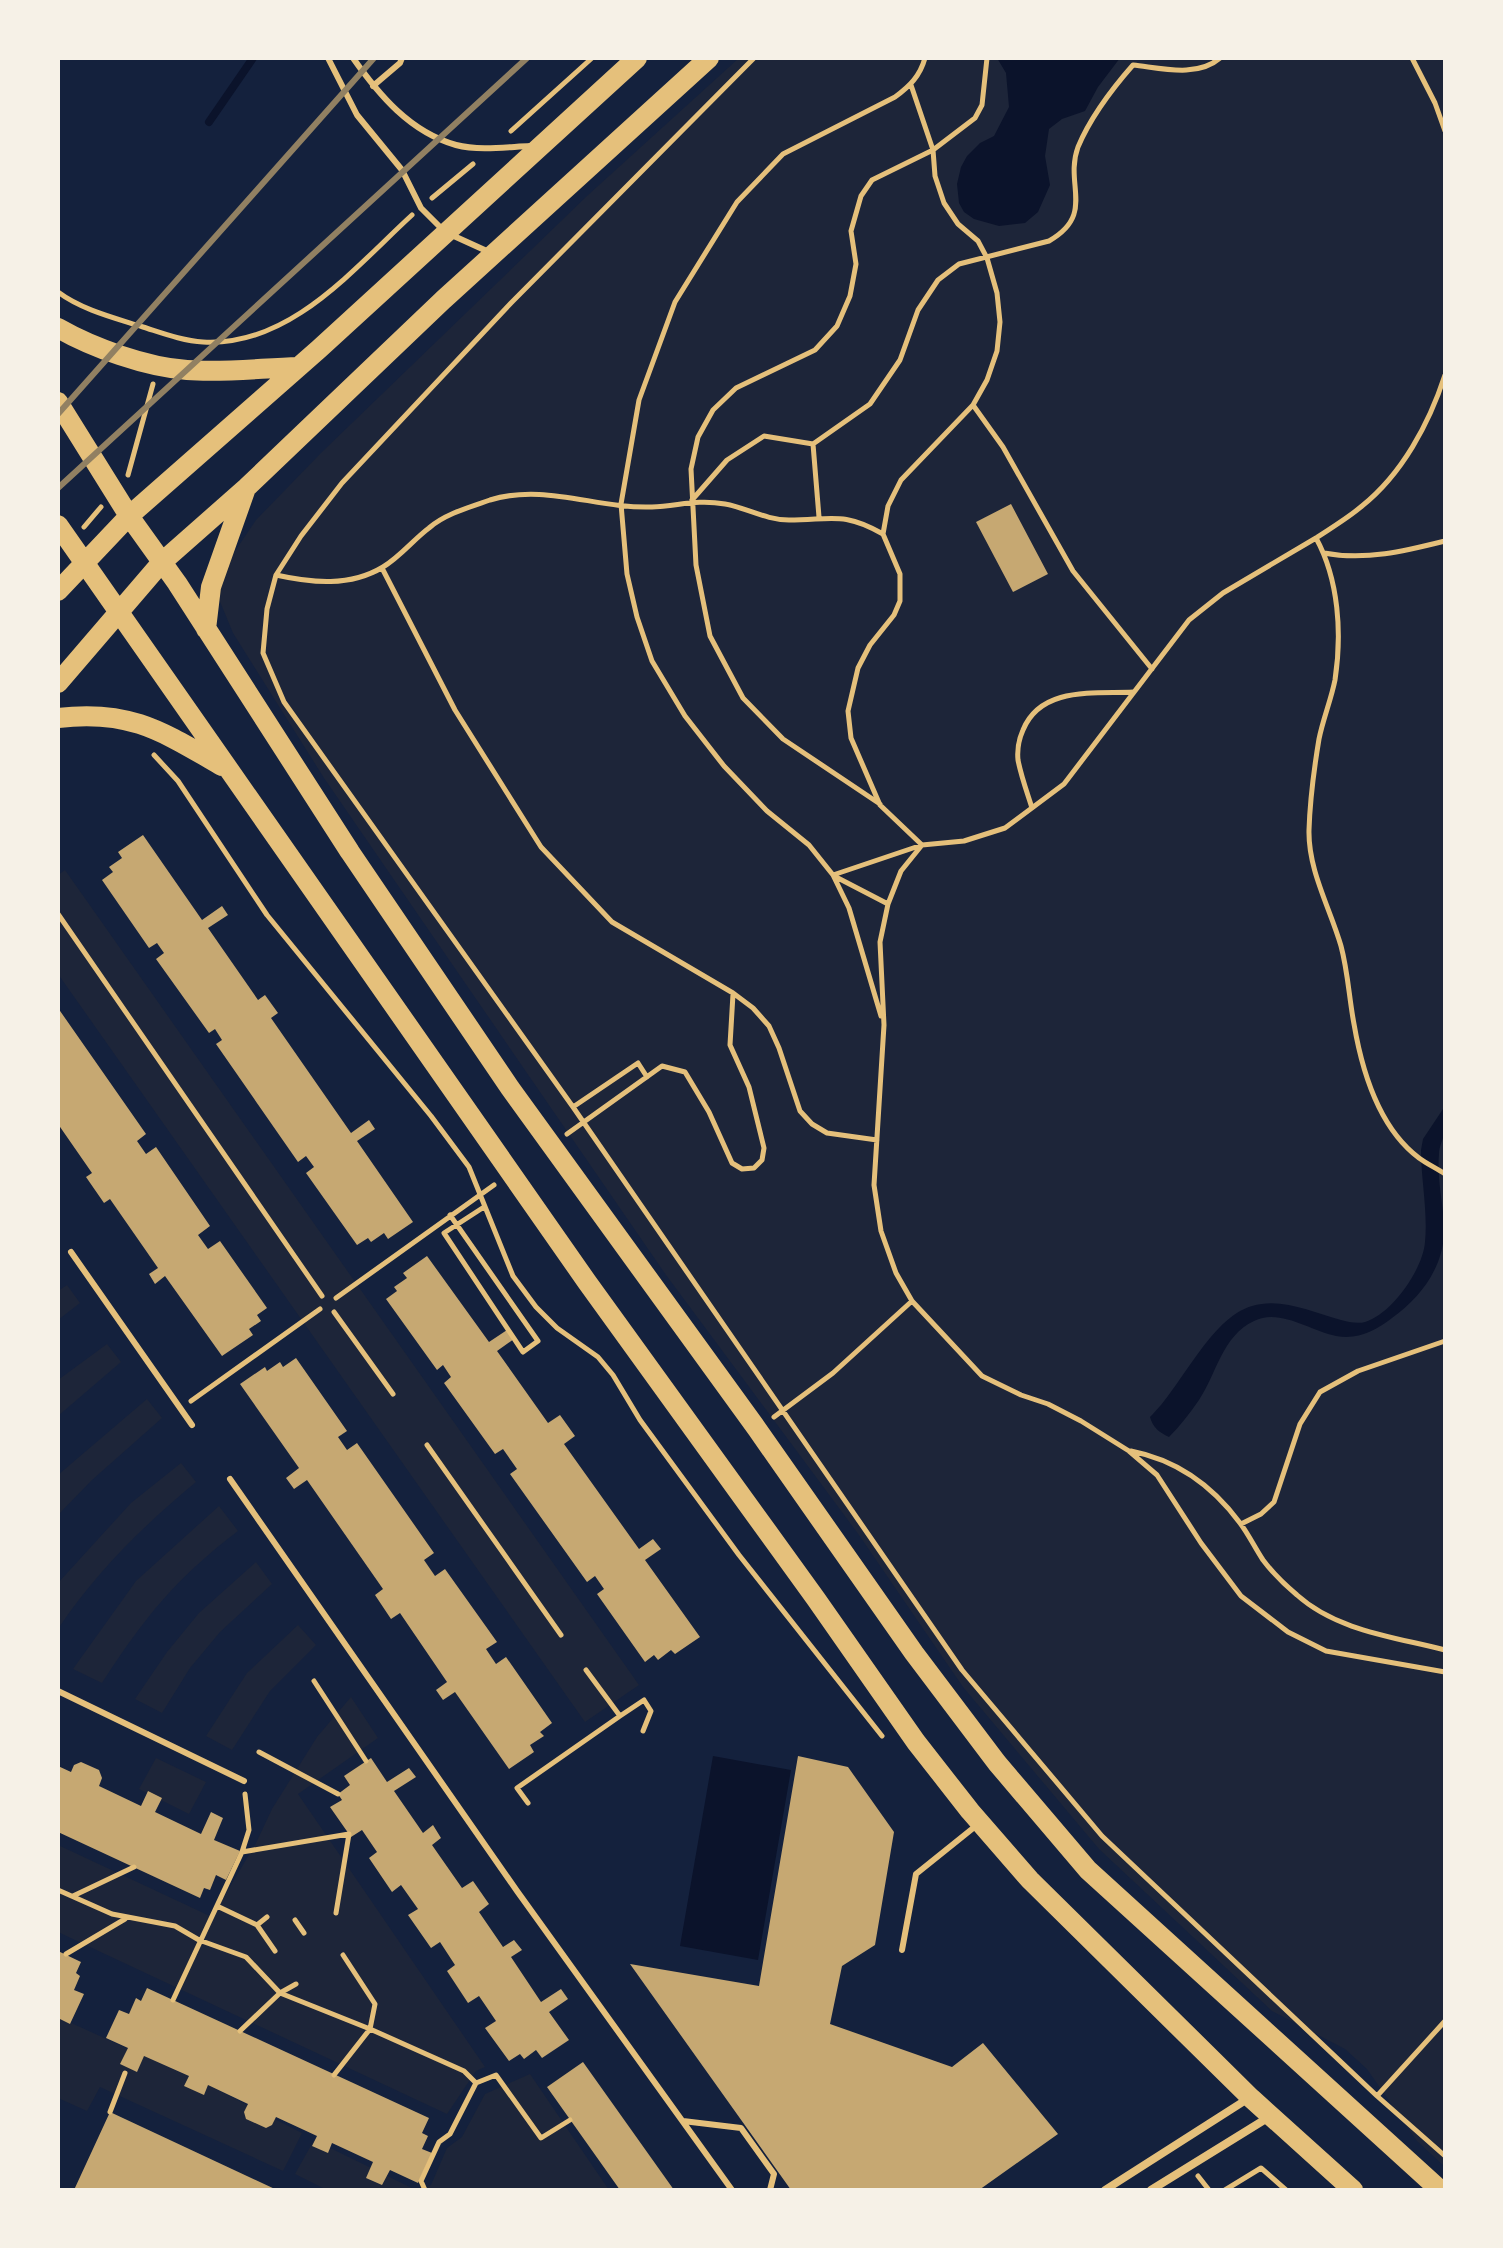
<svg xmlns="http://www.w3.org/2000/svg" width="1503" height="2248" font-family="Commissioner,sans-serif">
  <rect width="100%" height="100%" fill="#14213d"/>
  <path fill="#1d2539" d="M 739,58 L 1445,58 L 1445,2167 L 1417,2141 L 1367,2069 L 1345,2049 L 1272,2011 L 1099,1849 L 963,1687 L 859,1535 L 666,1275 L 324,778 L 233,633 L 216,592 L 229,560 L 256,520 L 321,453 L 587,196 Z
    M 65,870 L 639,1685 L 585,1722 L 58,974 L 58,875 Z
    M 67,1285 L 80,1303 L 58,1320 L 58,1291 Z
    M 107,1344 L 121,1362 L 58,1416 L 58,1380 Z
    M 147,1399 L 162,1418 L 92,1480 L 58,1515 L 58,1475 Z
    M 181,1463 L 196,1482 C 143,1526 96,1572 58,1629 L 58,1583 L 131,1503 Z
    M 219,1506 L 238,1531 C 176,1578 144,1618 102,1683 L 73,1669 L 136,1581 Z
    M 256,1562 L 272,1584 L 220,1632 L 190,1668 L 162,1713 L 135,1699 L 167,1652 L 199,1613 Z
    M 298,1625 L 316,1645 L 270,1691 L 232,1750 L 206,1736 L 247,1673 Z
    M 351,1697 L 378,1738 L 298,1794 L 485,2067 L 476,2071 L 447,2114 L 58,1932 L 58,1845 L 212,1917 L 256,1843 L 272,1809 L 317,1737 Z
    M 156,1758 L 206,1782 L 189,1814 L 139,1789 Z
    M 58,2017 L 208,2085 L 302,2133 L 283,2171 L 100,2087 L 87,2111 L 58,2098 Z
    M 530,2074 L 609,2190 L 420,2190 L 431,2185 L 447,2148 L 462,2137 L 485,2094 Z
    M 314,2140 L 416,2190 L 327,2190 L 295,2174 Z"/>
  <path fill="#0b132b" d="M 997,58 L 1120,58 L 1098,87 L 1085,111 L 1062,119 L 1049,129 L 1045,156 L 1050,185 L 1038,212 L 1025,223 L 999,226 L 974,219 L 964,212 L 959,203 L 957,184 L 961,167 L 967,156 L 980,143 L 994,136 L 1009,107 L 1006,73 Z
    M 1445,1106 C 1445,1114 1446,1122 1445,1130 C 1444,1138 1439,1146 1439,1154 C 1437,1176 1442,1199 1444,1221 C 1447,1262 1424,1295 1392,1318 C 1375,1331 1358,1340 1336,1336 C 1310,1331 1280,1308 1254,1321 C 1222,1336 1217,1373 1199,1400 C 1190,1413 1180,1426 1169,1437 C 1159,1432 1153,1428 1150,1417 C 1181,1388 1210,1318 1252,1306 C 1281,1297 1312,1312 1341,1320 C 1348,1322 1358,1324 1365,1322 C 1392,1314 1423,1269 1425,1242 C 1428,1212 1421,1180 1421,1150 L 1423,1139 Z
    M 713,1756 L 791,1770 L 758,1960 L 680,1946 Z"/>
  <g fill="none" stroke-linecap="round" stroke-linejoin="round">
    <path stroke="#0b132b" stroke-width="8" d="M 209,122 L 253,58"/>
  </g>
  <path fill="#c6a872" d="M 1011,504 L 1048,574 L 1013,592 L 976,522 Z
    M 143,835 L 202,920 L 222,906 L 228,915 L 208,928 L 258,1000 L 265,995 L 278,1013 L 271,1018 L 351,1133 L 369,1120 L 375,1129 L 357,1141 L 413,1222 L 388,1239 L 384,1233 L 371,1242 L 368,1238 L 357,1245 L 306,1173 L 314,1167 L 306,1156 L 298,1162 L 216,1044 L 222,1040 L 215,1029 L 209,1033 L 156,959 L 164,953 L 157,943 L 149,948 L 102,880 L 113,872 L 109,867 L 122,858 L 118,852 Z
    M 58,1008 L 146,1134 L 137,1141 L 146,1154 L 156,1147 L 210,1226 L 198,1235 L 208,1249 L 220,1241 L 267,1308 L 257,1315 L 261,1321 L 249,1329 L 253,1335 L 222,1356 L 165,1276 L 155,1284 L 149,1274 L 158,1268 L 110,1199 L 104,1203 L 86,1177 L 92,1173 L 58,1124 Z
    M 427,1256 L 489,1342 L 507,1330 L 514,1339 L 497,1351 L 548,1423 L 560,1415 L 575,1436 L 564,1444 L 639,1549 L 653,1539 L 661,1549 L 645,1560 L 700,1637 L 675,1654 L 671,1650 L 658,1660 L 654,1655 L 645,1662 L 597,1594 L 604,1589 L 595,1576 L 587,1582 L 510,1474 L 517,1469 L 503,1449 L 495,1454 L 444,1383 L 451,1377 L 443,1365 L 437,1370 L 386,1299 L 397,1291 L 394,1287 L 407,1278 L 403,1273 Z
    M 296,1358 L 347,1431 L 338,1437 L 347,1450 L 357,1443 L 434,1553 L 424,1560 L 435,1576 L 445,1569 L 497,1642 L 486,1649 L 496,1664 L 506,1657 L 552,1723 L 540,1732 L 544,1736 L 530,1745 L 534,1752 L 509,1769 L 455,1692 L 443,1700 L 436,1690 L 447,1682 L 400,1613 L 391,1619 L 375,1595 L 383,1589 L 307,1480 L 294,1489 L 286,1478 L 299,1468 L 240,1384 L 265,1367 L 267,1371 L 280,1362 L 283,1367 Z
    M 798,1756 L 848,1767 L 894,1832 L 875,1945 L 842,1966 L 830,2024 L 952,2067 L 983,2043 L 1058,2134 L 979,2190 L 791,2190 L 630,1964 L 759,1986 Z
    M 371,1758 L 387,1782 L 409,1768 L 416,1777 L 394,1791 L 423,1833 L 433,1825 L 441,1838 L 432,1845 L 462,1888 L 473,1881 L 489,1904 L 479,1912 L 503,1947 L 514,1940 L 522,1950 L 511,1957 L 541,2002 L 561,1989 L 568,1999 L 549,2012 L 569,2040 L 542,2058 L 536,2050 L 524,2059 L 520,2054 L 509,2061 L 485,2028 L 496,2021 L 479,1996 L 468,2003 L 447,1971 L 455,1965 L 440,1942 L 431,1948 L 408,1915 L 418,1909 L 401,1885 L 392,1892 L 369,1858 L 377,1852 L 362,1830 L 351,1837 L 330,1807 L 342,1800 L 338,1794 L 350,1785 L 344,1776 Z
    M 81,1762 L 99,1770 L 102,1778 L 99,1786 L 141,1806 L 148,1791 L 162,1798 L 155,1812 L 201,1834 L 211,1812 L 223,1818 L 214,1840 L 240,1851 L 226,1880 L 216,1875 L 210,1890 L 204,1888 L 200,1898 L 58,1832 L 58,1766 L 71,1772 L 74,1765 Z
    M 58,1951 L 81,1962 L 76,1973 L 80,1976 L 74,1990 L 84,1994 L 70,2024 L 58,2018 Z
    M 147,1988 L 429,2118 L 422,2133 L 428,2136 L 422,2149 L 432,2153 L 418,2183 L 390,2170 L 382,2185 L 366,2178 L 373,2162 L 332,2143 L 328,2153 L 312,2146 L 317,2136 L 276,2117 L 272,2125 L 266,2128 L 246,2119 L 244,2112 L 248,2104 L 208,2085 L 204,2095 L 184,2086 L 189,2076 L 144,2056 L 137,2072 L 120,2064 L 128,2048 L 106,2038 L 119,2010 L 129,2014 L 136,1998 L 141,2001 Z
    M 583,2062 L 674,2190 L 620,2190 L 547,2087 Z
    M 110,2112 L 277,2190 L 74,2190 Z"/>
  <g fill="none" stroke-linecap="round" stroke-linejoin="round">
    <path stroke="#e5c07b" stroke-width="5" d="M 754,58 L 511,303 L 342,483 L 301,536 L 276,575 L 267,609 L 263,653 L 284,702 L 573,1107 L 962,1670 L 1102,1836 L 1377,2096 L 1445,2156
      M 1412,58 L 1435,103 L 1445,131
      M 911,85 L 933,150 L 935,176 L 944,203 L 958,224 L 978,241 L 987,258 L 997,293 L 1000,322 L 997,351 L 987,380 L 973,405 L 901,480 L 888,506 L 883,534 L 900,574 L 900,601 L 894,615 L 870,645 L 858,668 L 848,711 L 851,738 L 880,805 L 922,845 L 901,871 L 888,904 L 880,942 L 884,1025 L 874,1185 L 881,1231 L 896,1273 L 912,1301 L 982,1376 L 1021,1395 L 1048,1404 L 1081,1421 L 1129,1451 L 1157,1475 L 1201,1543 L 1241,1596 L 1288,1632 L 1326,1651 L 1445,1672
      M 511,131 L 592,58
      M 432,198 L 473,164
      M 58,292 C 82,310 115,318 143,327 C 162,333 183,341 203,342 C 290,347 353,269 412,215
      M 1445,375 C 1429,424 1402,474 1362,506 C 1348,518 1331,528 1316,538 C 1339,580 1342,634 1335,680 C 1331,700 1323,719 1319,739 C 1314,769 1310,799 1309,830 C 1308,870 1330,908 1341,946 C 1348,972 1349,998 1354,1024 C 1362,1071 1379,1128 1419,1158 C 1427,1164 1436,1168 1445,1174
      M 973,405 L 1003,447 L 1073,571 L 1152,669
      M 813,444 L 819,517
      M 128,475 L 153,384
      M 692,500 L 727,460 L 764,436 L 813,444 L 870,404 L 900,360 L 918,310 L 938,280 L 959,264 L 1049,241 C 1096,214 1064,185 1078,147 C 1091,116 1111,90 1133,65 C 1161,68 1197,78 1220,58
      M 84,527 L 101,507
      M 1324,553 C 1365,561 1405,551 1445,541
      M 382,568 L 455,710 L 541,847 L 612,922 L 733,993 L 753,1008 L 769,1026 L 779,1048 L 800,1111 L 812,1124 L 827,1133 L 877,1140
      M 276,575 C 312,583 350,587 383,567 C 400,557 413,540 429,528 C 445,514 470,507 490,500 C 545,483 597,509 652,507 C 679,506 696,499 725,504 C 747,508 766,520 789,520 C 831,520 843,511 883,534
      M 154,755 L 178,781 L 267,915 L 431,1116 L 469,1167 L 513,1276 L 536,1307 L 557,1328 L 598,1357 L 613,1375 L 640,1420 L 739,1555 L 882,1736
      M 880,804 L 783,739 L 743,698 L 710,636 L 696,565 L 691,469 L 698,437 L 713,410 L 736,388 L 815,350 L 837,326 L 850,296 L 856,264 L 851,231 L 861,196 L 872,180 L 933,150 L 975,118 L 982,105 L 987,58
      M 1032,808 C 1027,792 1021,776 1018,760 C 1017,750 1019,739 1023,730 C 1041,686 1095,694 1133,692
      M 833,875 L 922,845 L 964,841 L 1005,828 L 1064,784 L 1189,620 L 1223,593 L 1316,538
      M 834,876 L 888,904
      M 58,914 L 322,1296
      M 881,1016 L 849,908 L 833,875 L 809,845 L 767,811 L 724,766 L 685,716 L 652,661 L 637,617 L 627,574 L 621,504 L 639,400 L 675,302 L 737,202 L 783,154 L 895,97 C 910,86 920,76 925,58
      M 573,1107 L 638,1063 L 647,1077
      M 567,1134 L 662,1066 L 685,1072 L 709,1112 L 732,1163 L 742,1169 L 754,1168 L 762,1160 L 764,1148 L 749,1087 L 730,1045 L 733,994
      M 450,1215 L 538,1341 L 523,1352 L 444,1233 L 484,1207
      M 336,1298 L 494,1185
      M 334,1312 L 393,1394
      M 191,1401 L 320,1309
      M 774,1417 L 833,1373 L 912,1301
      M 427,1445 L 561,1635
      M 1131,1451 C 1177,1460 1212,1485 1240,1523 C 1249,1535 1255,1548 1263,1560 C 1272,1572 1285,1585 1297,1595 C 1337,1631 1395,1637 1445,1650
      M 1241,1524 L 1261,1514 L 1274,1502 L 1300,1424 L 1320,1392 L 1358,1371 L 1445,1341
      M 314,1681 L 366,1761
      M 620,1716 L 644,1700 L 651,1711 L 643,1731
      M 259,1752 L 338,1794
      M 528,1803 L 517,1788 L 620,1716 L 586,1670
      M 242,1852 L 349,1834 L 336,1913
      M 58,1890 L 112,1914 L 175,1926 L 199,1940 L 246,1957 L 280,1993 L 370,2029 L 464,2071 L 476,2083 L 450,2134 L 439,2142 L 421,2181 L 425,2190
      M 73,1896 L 134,1867
      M 217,1906 L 257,1925 L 275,1951
      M 295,1920 L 304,1933
      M 257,1925 L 267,1917
      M 66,1954 L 125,1919
      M 173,2000 L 242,1852 L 249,1830 L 245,1794
      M 240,2031 L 280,1993 L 296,1984
      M 334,2075 L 370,2029 L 375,2004 L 343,1955
      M 476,2083 L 496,2075 L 541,2138 L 570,2120
      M 1377,2096 L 1445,2021
      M 110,2112 L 125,2073
      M 1198,2176 L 1209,2190
      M 1225,2190 L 1261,2168 L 1286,2190"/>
    <path stroke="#e5c07b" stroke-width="6" d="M 328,58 L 357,115 L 402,170 L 421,208 L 445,232 L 489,252
      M 353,58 C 379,95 410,132 456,145 C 479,151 507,147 530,146
      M 373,86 L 400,63 L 402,58
      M 71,1252 L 192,1425
      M 230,1479 L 517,1891 L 732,2190
      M 58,1691 L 244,1781
      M 902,1950 L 916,1874 L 977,1825
      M 683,2121 L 741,2128 L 774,2174 L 770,2190"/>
    <path stroke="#e5c07b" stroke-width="8" d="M 1105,2190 L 1249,2098
      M 1151,2190 L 1269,2117"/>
    <path stroke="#e5c07b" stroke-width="20" d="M 58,328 C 93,348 146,367 187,370 C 223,373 262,368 298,367
      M 58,402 L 129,516 L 177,583 L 350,852 L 510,1088 L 757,1429 L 914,1653 L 997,1763 L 1088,1870 L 1440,2190
      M 58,525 L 587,1282 L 816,1599 L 916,1742 L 970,1811 L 1030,1880 L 1251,2098 L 1353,2190
      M 58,591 L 129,516 L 319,349 L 637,58
      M 206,629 L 211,587 L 245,491
      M 58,683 L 161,563 L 246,488 L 443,300 L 709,58
      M 58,718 C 130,709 163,732 222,766"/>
    <path stroke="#918062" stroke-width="6" d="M 58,414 L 374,58
      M 58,488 L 527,58"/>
  </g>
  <rect width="1503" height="2248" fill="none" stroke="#f6f1e7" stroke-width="120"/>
</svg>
